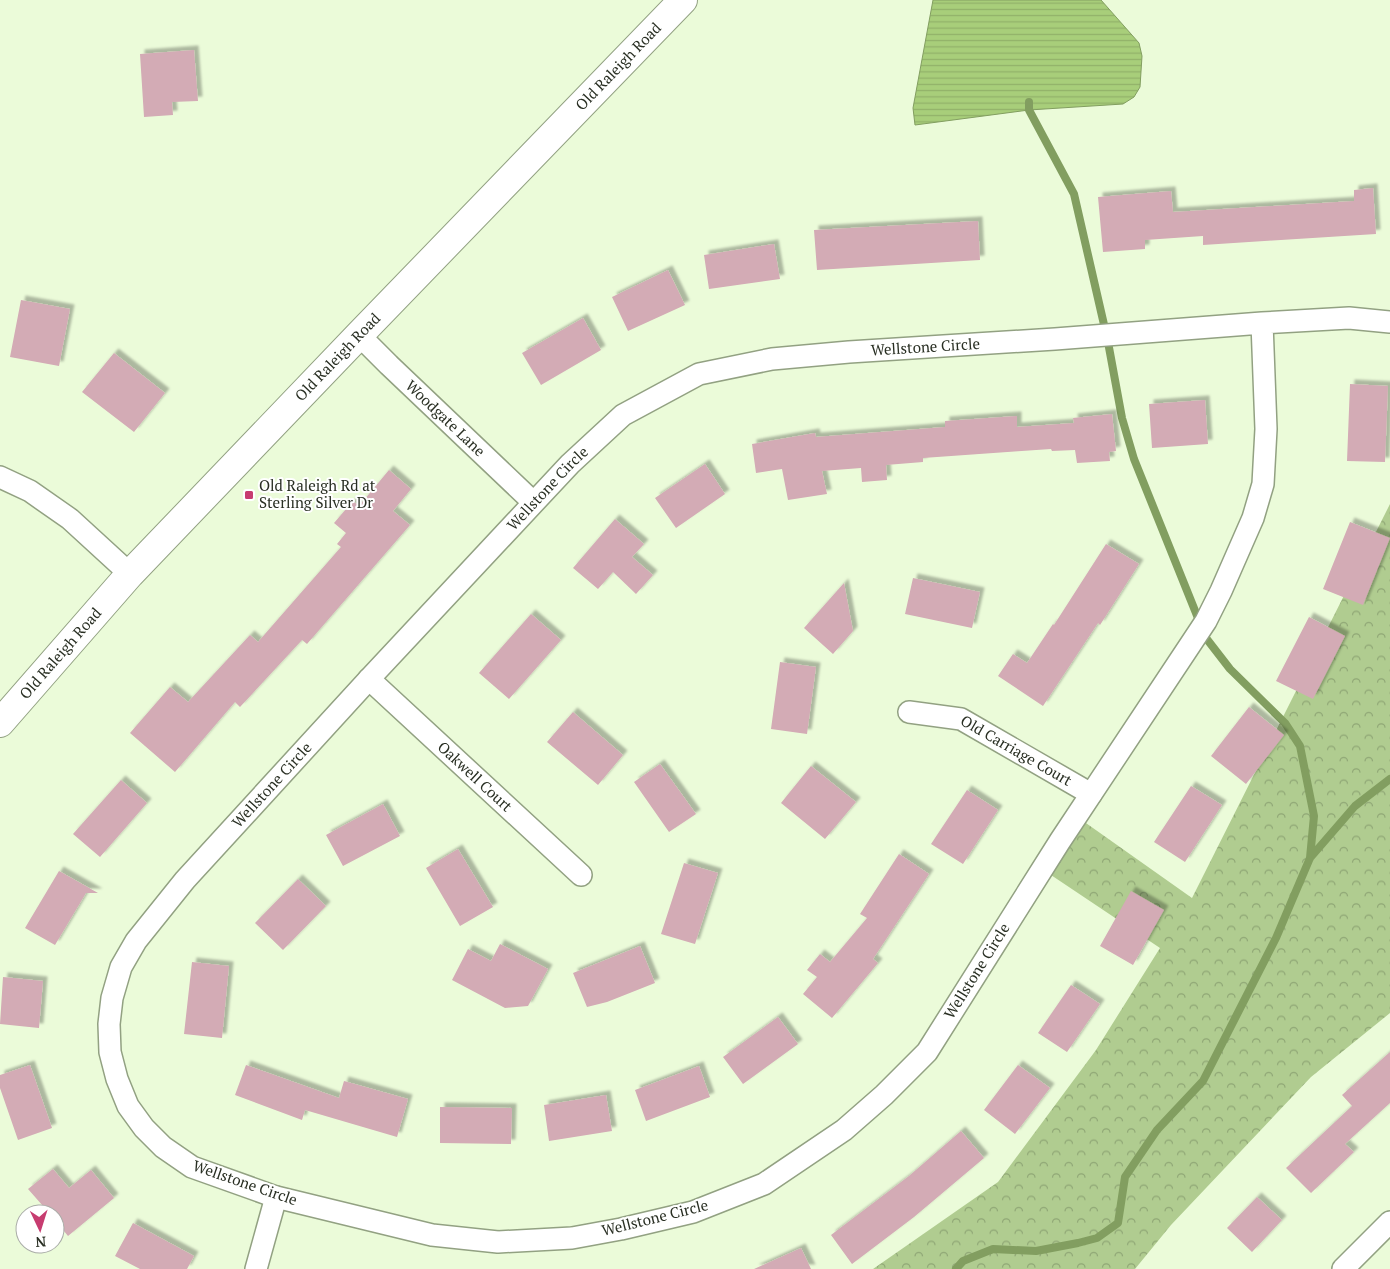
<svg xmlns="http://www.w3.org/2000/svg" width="1390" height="1269" font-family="'PT Serif',serif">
  <defs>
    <pattern id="park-crowns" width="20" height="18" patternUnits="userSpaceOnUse" patternTransform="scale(1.25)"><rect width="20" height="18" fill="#b0cc90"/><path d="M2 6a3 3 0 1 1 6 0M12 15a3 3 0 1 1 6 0" fill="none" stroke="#8fa675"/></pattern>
    <pattern id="water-rules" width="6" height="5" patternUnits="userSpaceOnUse" patternTransform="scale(1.25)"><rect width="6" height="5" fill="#a8ce7a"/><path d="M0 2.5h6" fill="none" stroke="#91b169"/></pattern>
    <filter id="shadow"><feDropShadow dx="4.5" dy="-4.5" stdDeviation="1" flood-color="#0004"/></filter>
  </defs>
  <rect width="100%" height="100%" fill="#ebfbd9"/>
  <path fill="url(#park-crowns)" d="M 1390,504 L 1390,1013 L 1311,1077 L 1171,1225 L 1135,1269 L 873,1269 L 998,1182 L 1096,1050 L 1160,948 L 1042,869 L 1076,816 L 1192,898 Z"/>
  <path fill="url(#water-rules)" stroke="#829e60" d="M 933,0 L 1101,0 L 1139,43 L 1142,56 L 1140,87 L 1134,97 L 1123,104 L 1029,110 L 915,125 L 913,108 Z"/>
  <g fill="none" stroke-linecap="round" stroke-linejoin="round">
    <path stroke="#829e60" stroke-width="8" d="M 1029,102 L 1029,110 L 1074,194 L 1108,342 L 1122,418 L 1134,459 L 1206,638 L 1230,669 L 1285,723 L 1300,746 L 1314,816 L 1310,858
      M 956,1269 L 963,1261 L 993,1249 L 1036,1251 L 1078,1243 L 1097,1238 L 1118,1223 L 1125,1177 L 1157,1130 L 1203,1081 L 1276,938 L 1310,858 L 1355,806 L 1390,779"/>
  </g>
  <path fill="#d3abb5" filter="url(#shadow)" d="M 194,50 L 198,101 L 172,102 L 173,115 L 144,117 L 140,54 Z
    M 1373,188 L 1376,234 L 1203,245 L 1203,236 L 1145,240 L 1145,249 L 1103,252 L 1098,197 L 1171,191 L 1173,212 L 1354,201 L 1354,190 Z
    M 978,221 L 980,260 L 817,270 L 814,230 Z
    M 774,244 L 780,279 L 709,289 L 704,255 Z
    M 668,270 L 685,305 L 628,331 L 612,297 Z
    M 21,300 L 70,309 L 59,366 L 10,357 Z
    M 583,318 L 601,350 L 541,385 L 522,353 Z
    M 114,353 L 165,393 L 134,432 L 82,392 Z
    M 1350,384 L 1388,386 L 1385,462 L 1347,461 Z
    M 1205,400 L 1208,444 L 1152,448 L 1149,404 Z
    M 1112,414 L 1116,451 L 1109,452 L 1110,461 L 1077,463 L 1075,450 L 1052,451 L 1051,449 L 923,458 L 923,462 L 886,465 L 887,480 L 862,482 L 861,468 L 822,471 L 827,494 L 788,500 L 782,469 L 756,473 L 752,444 L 815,433 L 816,437 L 945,427 L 945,421 L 1017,416 L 1017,427 L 1074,423 L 1073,418 Z
    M 705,464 L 725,494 L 676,528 L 655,498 Z
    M 389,470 L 411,489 L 393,511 L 410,525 L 307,644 L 302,640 L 240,707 L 235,702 L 175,772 L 130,733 L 170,687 L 188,702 L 250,635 L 258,642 L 341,547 L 337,544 L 346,533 L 334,523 L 353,501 L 359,506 Z
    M 615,519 L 644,544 L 632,557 L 653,575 L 636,594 L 613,572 L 598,589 L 573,568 Z
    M 1350,522 L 1390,538 L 1363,605 L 1323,589 Z
    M 1106,544 L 1139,564 L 1100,625 L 1098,623 L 1043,706 L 998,676 L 1013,654 L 1027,663 L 1053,624 L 1054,625 Z
    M 913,578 L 980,592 L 972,628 L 905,614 Z
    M 844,583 L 853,631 L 833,654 L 804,628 Z
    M 531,614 L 561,640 L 509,699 L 479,673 Z
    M 1309,617 L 1345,636 L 1313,699 L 1276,681 Z
    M 780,662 L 816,667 L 807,734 L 771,729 Z
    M 1249,707 L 1284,735 L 1246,784 L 1211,756 Z
    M 573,712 L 623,755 L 598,785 L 547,742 Z
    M 660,764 L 696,814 L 669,832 L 634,782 Z
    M 811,766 L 856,802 L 825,839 L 781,803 Z
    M 121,780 L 147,803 L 100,857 L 73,834 Z
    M 1191,786 L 1222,805 L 1185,862 L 1154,842 Z
    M 967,790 L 998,810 L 963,864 L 931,844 Z
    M 383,804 L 400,836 L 343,866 L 326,835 Z
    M 458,849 L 493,907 L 460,926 L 426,868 Z
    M 899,854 L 929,874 L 873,959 L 878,963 L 832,1018 L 803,994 L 817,977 L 807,970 L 820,954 L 830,962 L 867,918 L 860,914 Z
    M 684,863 L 718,873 L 695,944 L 661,934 Z
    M 59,871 L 98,893 L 86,893 L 55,945 L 25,928 Z
    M 298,879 L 326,906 L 283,950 L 255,923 Z
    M 1131,891 L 1164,910 L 1133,965 L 1100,946 Z
    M 500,944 L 548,969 L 528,1006 L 505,1008 L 452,980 L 468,949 L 491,961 Z
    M 640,946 L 655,983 L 607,1002 L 587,1007 L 573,973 Z
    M 192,962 L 229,966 L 222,1038 L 184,1034 Z
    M 3,977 L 43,981 L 39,1028 L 0,1024 Z
    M 1071,985 L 1100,1004 L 1067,1052 L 1038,1033 Z
    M 778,1017 L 798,1044 L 743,1084 L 723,1057 Z
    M 1390,1052 L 1390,1103 L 1345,1144 L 1354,1152 L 1311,1193 L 1286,1168 L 1352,1106 L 1342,1095 Z
    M 30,1065 L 52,1128 L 18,1140 L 0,1088 L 0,1075 Z
    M 246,1065 L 339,1098 L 344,1081 L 408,1099 L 397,1137 L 305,1110 L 302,1120 L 235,1095 Z
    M 1018,1065 L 1050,1088 L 1015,1134 L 984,1110 Z
    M 699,1066 L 710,1097 L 646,1121 L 635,1090 Z
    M 606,1095 L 612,1131 L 549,1141 L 544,1105 Z
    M 440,1107 L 512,1108 L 511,1144 L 440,1143 Z
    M 961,1131 L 984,1158 L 914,1217 L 852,1264 L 831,1235 L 909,1176 Z
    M 53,1169 L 69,1188 L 91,1170 L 114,1198 L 68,1236 L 55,1220 L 55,1214 L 50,1214 L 28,1189 Z
    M 1257,1197 L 1282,1220 L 1252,1252 L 1227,1228 Z
    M 133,1223 L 194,1256 L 187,1269 L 140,1269 L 115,1256 Z
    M 801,1248 L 811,1269 L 754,1269 Z"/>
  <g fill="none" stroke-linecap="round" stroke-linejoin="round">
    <g stroke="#92a182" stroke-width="24">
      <g id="street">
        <path id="s1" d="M 1262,323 L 1266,429 L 1263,484 L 1253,518 L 1221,591 L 1206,621 L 1060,841 L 927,1052 L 884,1095 L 844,1130 L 764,1184 L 693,1212 L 621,1229 L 572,1238 L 498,1242 L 432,1235 L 276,1197 L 192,1167 L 163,1147 L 144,1128 L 128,1106 L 117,1079 L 110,1052 L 109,1024 L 112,998 L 121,967 L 136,941 L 185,880 L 369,679 L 570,464 L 623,415 L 699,374 L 772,359 L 849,352 L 1055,339 L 1262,323 L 1349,318 L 1390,322"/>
        <path id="s2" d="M 359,335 L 389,365 L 533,502"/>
        <path d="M 0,477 L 30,491 L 70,519 L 130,574"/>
        <path id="s3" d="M 369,679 L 581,875"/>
        <path id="s4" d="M 909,712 L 961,719 L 1091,794"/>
        <path d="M 256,1269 L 276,1197"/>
        <path d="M 1343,1269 L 1390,1222"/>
      </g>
    </g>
    <g stroke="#92a182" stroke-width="30">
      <g id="secondary">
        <path id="s5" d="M 0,723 L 130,574 L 359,335 L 683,0"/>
      </g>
    </g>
    <use href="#street" stroke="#fff" stroke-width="21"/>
    <use href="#secondary" stroke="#fff" stroke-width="28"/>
  </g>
  <rect fill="#c73c70" stroke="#fff" stroke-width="2" x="244" y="490" width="10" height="10" rx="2.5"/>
  <g text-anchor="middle" stroke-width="4" stroke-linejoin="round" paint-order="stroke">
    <g font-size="15" fill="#292f23" stroke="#fff">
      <text dy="5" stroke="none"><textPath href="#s5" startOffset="902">Old Raleigh Road</textPath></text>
      <text dy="5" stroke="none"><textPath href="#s1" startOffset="2919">Wellstone Circle</textPath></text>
      <text dy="5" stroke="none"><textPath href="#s5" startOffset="498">Old Raleigh Road</textPath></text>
      <text dy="5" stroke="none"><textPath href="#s2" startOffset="120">Woodgate Lane</textPath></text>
      <text dy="5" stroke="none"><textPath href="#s1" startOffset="2499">Wellstone Circle</textPath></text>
      <text dy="5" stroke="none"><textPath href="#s5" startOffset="92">Old Raleigh Road</textPath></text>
      <text dy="5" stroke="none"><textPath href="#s4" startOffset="116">Old Carriage Court</textPath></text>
      <text dy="5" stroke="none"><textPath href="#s3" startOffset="144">Oakwell Court</textPath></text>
      <text dy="5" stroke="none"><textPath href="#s1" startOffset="2094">Wellstone Circle</textPath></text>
      <text transform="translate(977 971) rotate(-58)" y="5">Wellstone Circle</text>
      <text transform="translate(245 1183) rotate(19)" y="5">Wellstone Circle</text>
      <text transform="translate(655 1218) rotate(-14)" y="5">Wellstone Circle</text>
    </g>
    <g font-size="15" fill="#292f23" stroke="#fff" text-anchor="start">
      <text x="259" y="491">Old Raleigh Rd at<tspan x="259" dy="17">Sterling Silver Dr</tspan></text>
    </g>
  </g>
  <g transform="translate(40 1229) rotate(176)"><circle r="24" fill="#ffffff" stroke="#a9aca7"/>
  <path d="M0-4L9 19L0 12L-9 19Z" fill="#c73c70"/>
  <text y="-8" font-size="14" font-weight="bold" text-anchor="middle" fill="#292f23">N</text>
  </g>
</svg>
